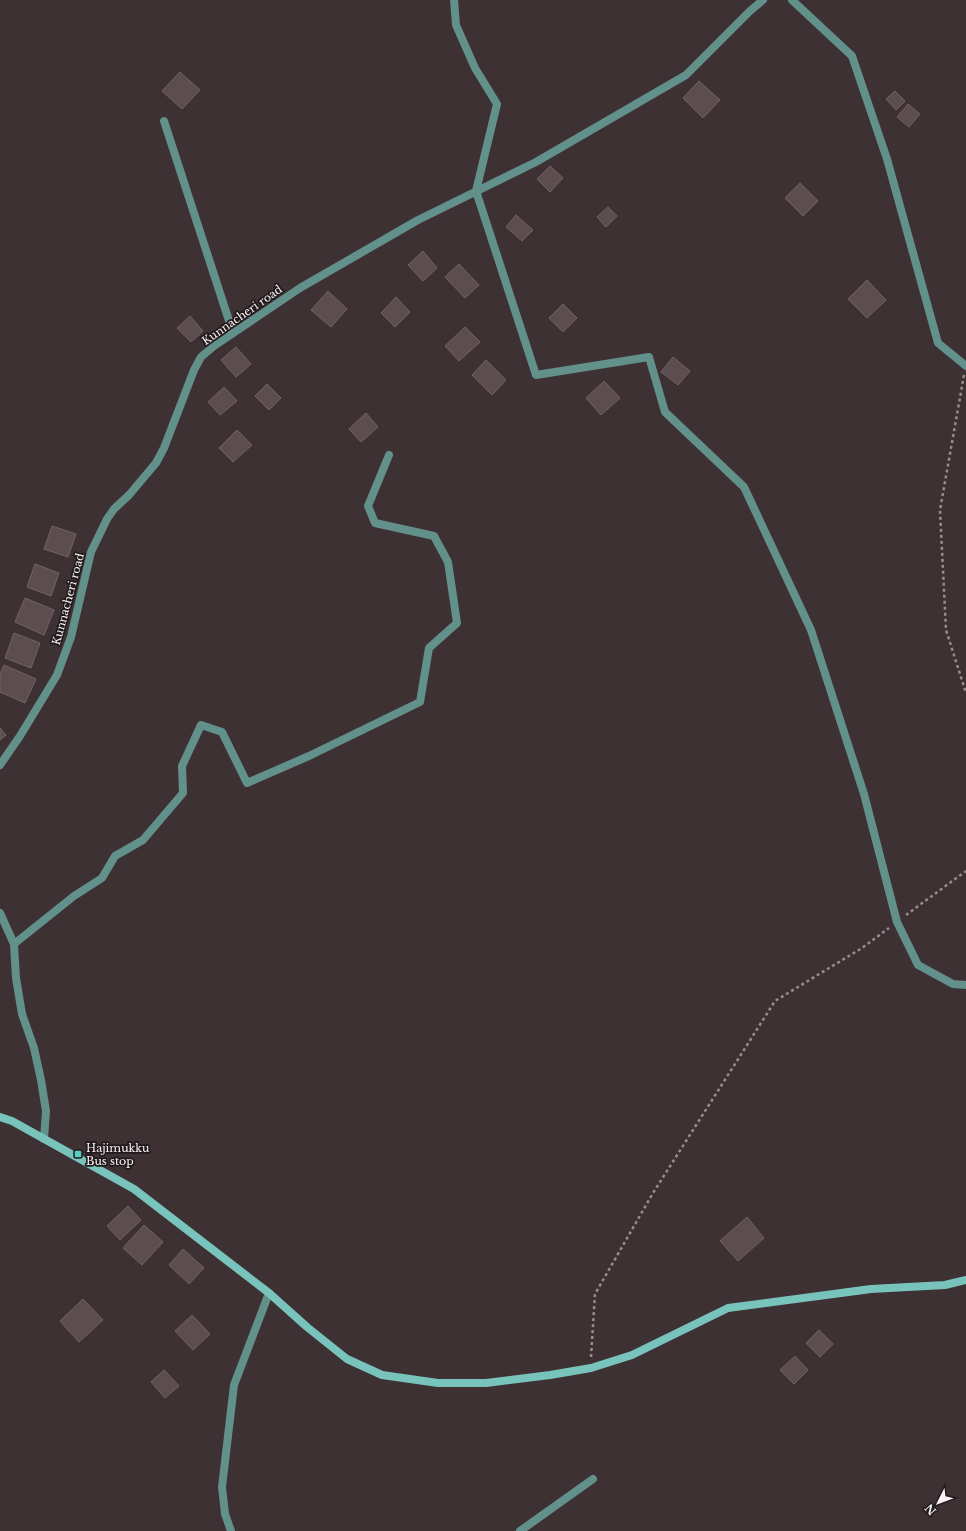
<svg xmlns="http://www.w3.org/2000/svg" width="966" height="1531" font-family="'Libre Baskerville',serif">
  <rect width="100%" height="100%" fill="#3e3134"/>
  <path fill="#5b4d50" stroke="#716366" d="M 180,72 L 200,90 L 182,109 L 162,91 Z
    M 699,81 L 720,100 L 703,118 L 683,98 Z
    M 895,91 L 905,101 L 896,110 L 886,99 Z
    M 908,104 L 920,114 L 909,127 L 897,117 Z
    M 550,166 L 563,178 L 550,192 L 537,179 Z
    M 800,183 L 818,201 L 803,216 L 785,198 Z
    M 608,207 L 617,216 L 606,227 L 597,217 Z
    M 516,215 L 533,230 L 522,241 L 506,227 Z
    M 423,251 L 437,268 L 423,281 L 408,265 Z
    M 459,264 L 479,285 L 465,298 L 445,277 Z
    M 867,280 L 886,300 L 867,318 L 848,299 Z
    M 328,291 L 347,309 L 331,327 L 311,310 Z
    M 396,297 L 410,312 L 395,327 L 381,313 Z
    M 563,304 L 577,318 L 563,332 L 549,318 Z
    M 190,316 L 203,331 L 191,342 L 177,328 Z
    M 465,327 L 480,342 L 459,361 L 445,346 Z
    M 236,347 L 251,364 L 236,377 L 221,360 Z
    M 673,357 L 690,371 L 678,385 L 661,372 Z
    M 486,360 L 506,380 L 492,395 L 472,375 Z
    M 604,381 L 620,398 L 601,415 L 586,398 Z
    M 267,384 L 281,398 L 269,410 L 255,396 Z
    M 224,387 L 237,401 L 220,415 L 208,402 Z
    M 366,413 L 378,427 L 361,442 L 349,429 Z
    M 237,430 L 252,445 L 233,462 L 219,448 Z
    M 52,526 L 76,534 L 68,557 L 44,549 Z
    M 35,564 L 59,573 L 51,596 L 27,587 Z
    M 25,598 L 54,610 L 44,635 L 15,622 Z
    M 14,633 L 40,643 L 31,668 L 5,658 Z
    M 4,665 L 36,679 L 25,703 L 0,692 L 0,674 Z
    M 0,728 L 6,735 L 0,740 Z
    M 128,1206 L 141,1220 L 120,1240 L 107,1226 Z
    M 747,1217 L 764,1238 L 738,1261 L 720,1241 Z
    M 144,1225 L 163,1242 L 142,1265 L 123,1248 Z
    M 183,1249 L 204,1268 L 189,1284 L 169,1265 Z
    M 83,1299 L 103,1320 L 79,1342 L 60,1321 Z
    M 192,1315 L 210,1334 L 193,1350 L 175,1331 Z
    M 819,1330 L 833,1344 L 820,1357 L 806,1343 Z
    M 795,1356 L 808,1370 L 794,1384 L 780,1370 Z
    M 164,1370 L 179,1386 L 165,1398 L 151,1382 Z"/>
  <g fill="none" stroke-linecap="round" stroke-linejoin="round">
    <path stroke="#978d8f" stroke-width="2.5" stroke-dasharray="3 3" stroke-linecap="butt" d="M 964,375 L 940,510 L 946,630 L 966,693
      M 906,915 L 966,871
      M 591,1357 L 595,1294 L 653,1193 L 775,1001 L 862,948 L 889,928"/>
    <path stroke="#62908a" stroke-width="8" d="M 454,0 L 456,25 L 475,68 L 497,104 L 476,191 L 536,375 L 649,357 L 665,412 L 744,487 L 811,630 L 864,794 L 897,922 L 918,965 L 953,984 L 966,985
      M 792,0 L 852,56 L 887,159 L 938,343 L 966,366
      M 164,121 L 233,333
      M 0,765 L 20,736 L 57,675 L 71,637 L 91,552 L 107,519 L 114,509 L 129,495 L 156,463 L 164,448 L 194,370 L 201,357 L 214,346 L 300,288 L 418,220 L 536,162 L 686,75 L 750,11 L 763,0
      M 0,913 L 14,944 L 16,978 L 22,1014 L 34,1048 L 41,1080 L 46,1111 L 44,1139
      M 14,944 L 74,896 L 102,878 L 115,856 L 143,840 L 183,793 L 182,766 L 201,725 L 222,732 L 247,783 L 309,756 L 420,702 L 429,648 L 457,623 L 448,562 L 434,536 L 375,523 L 368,506 L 389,455
      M 231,1531 L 225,1514 L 222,1487 L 234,1385 L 269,1293
      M 520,1531 L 593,1479"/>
    <path stroke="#78c3bb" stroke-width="8" d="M 0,1117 L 12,1121 L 134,1189 L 269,1293 L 307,1327 L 347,1359 L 382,1375 L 438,1383 L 486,1383 L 550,1375 L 591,1368 L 632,1355 L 728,1308 L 871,1289 L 945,1285 L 966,1280"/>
  </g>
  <rect fill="#57cec2" stroke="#211b1c" stroke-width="1.5" x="74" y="1150" width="8" height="8" rx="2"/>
  <g text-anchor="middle" stroke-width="3.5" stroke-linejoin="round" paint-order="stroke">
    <g font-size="11" fill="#faf2f4" stroke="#211b1c">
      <text transform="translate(242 315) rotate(-35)" y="4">Kunnacheri road</text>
      <text transform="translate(68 599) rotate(-75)" y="4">Kunnacheri road</text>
    </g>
    <g font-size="11" fill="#faf2f4" stroke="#211b1c" text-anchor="start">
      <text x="86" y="1152">Hajimukku<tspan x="86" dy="13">Bus stop</tspan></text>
    </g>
  </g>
  <g transform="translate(938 1503) rotate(228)" stroke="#211b1c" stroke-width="3" paint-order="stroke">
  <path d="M0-3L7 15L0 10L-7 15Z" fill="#faf2f4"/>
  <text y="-6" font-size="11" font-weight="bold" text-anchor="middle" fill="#faf2f4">N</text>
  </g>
</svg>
